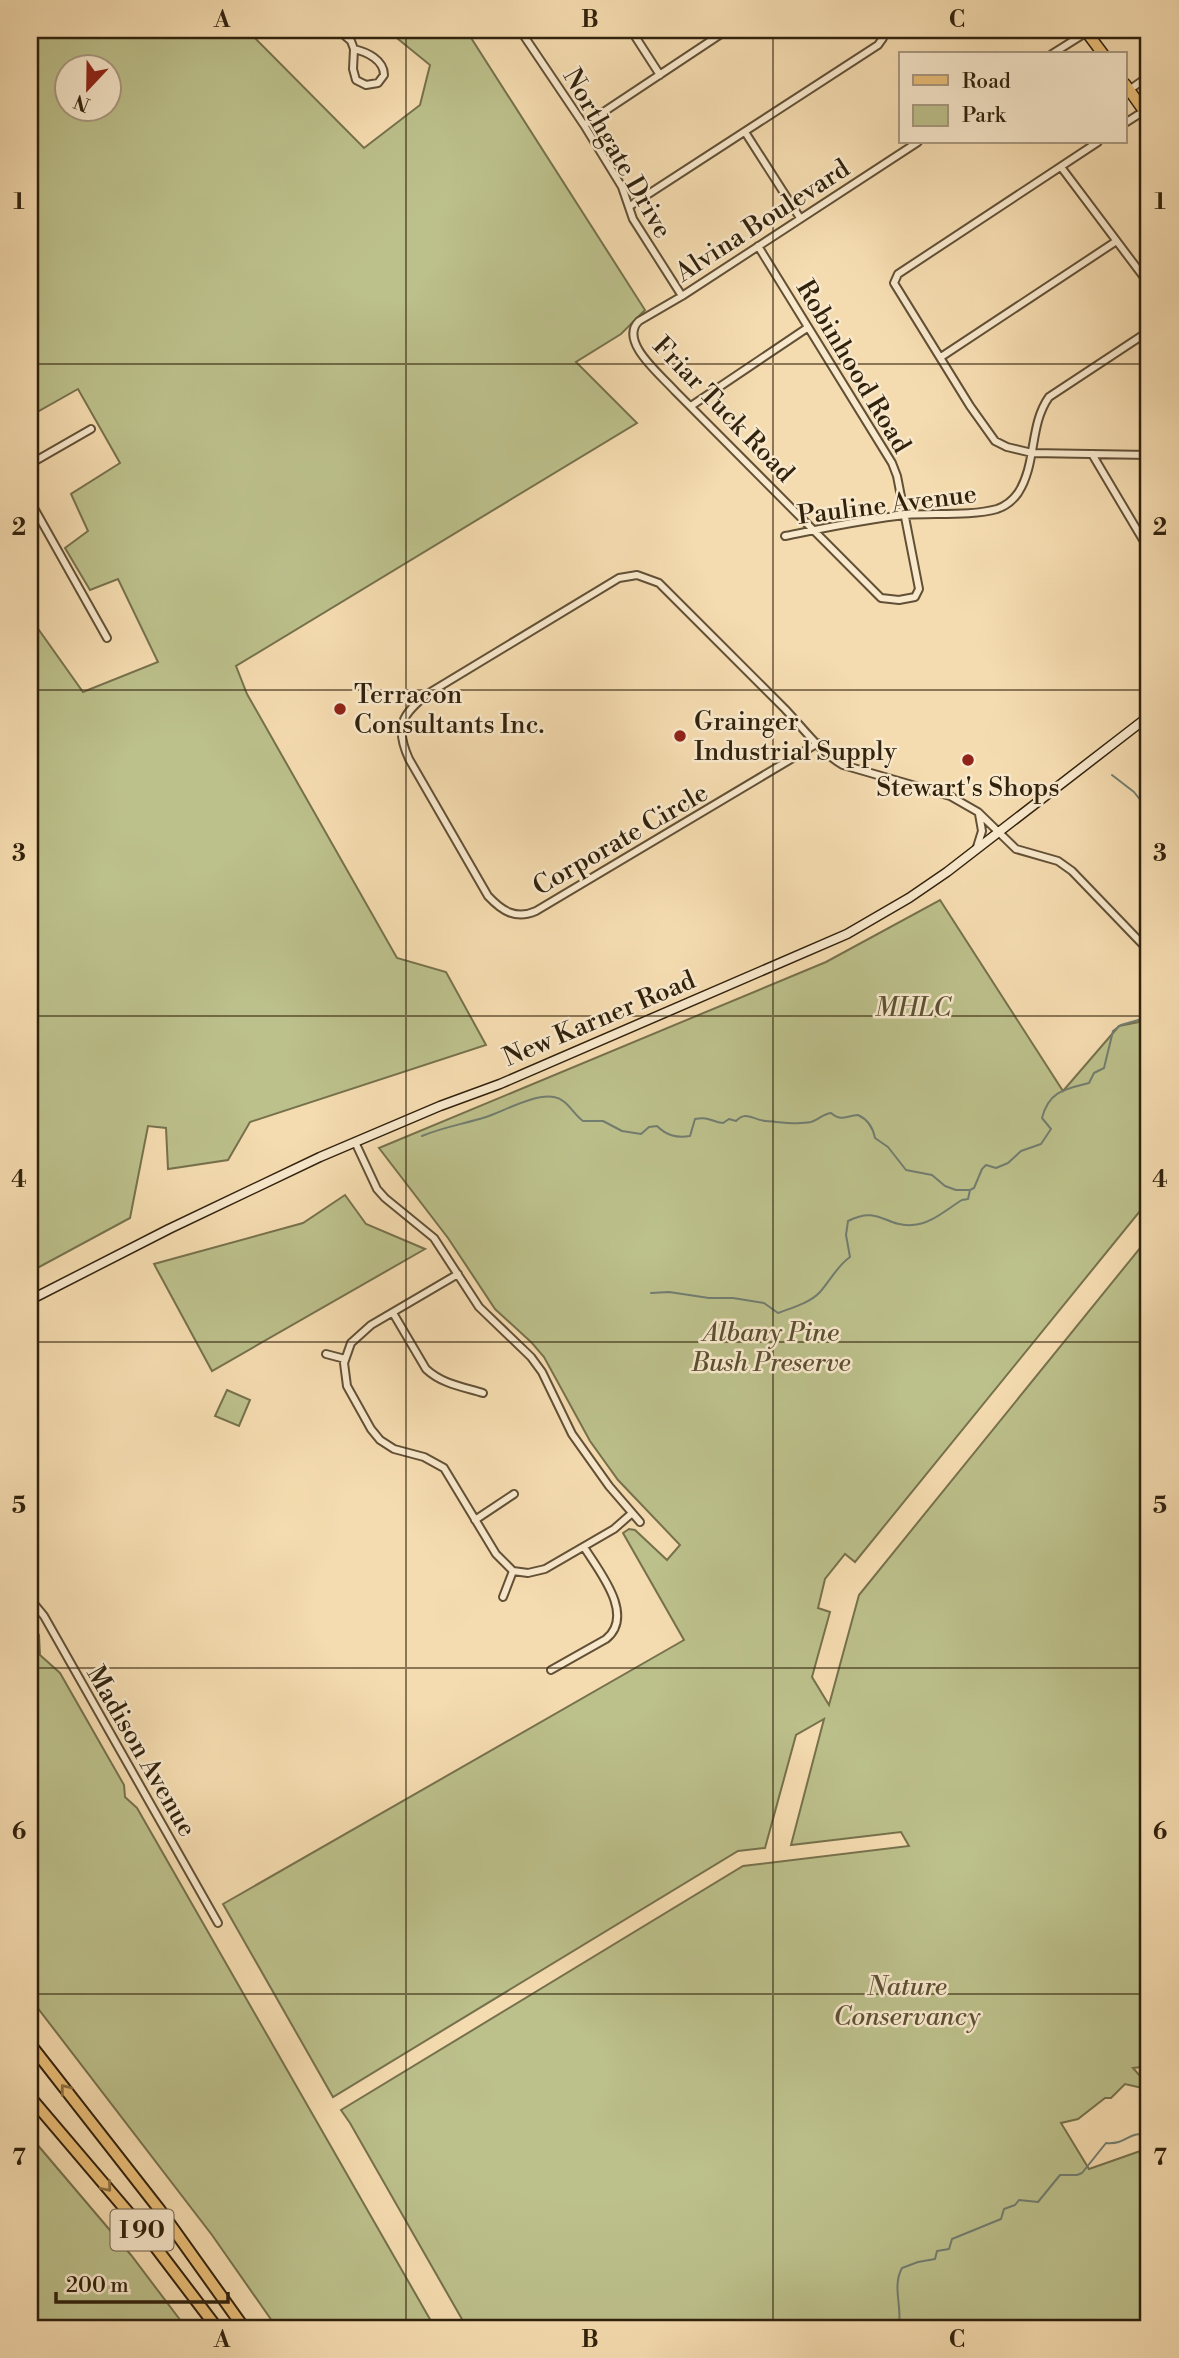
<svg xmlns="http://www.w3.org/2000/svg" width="1179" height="2358" font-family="'Libre Bodoni',serif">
  <rect width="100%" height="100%" fill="#f5dcb0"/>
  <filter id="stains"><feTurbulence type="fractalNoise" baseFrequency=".00286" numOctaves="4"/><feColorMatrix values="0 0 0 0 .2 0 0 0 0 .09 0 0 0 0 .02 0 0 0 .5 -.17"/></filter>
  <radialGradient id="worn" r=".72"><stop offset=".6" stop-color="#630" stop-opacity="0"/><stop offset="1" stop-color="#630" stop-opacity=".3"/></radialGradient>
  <path fill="#bcc08b" stroke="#76714c" stroke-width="2" fill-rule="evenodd" d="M 30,30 L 247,30 L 364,148 L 420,105 L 430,65 L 387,30 L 466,30 L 645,310 L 621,334 L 576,362 L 637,423 L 236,666 L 247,694 L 397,958 L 446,972 L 486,1045 L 250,1122 L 228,1160 L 168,1169 L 166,1128 L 148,1126 L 130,1218 L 30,1272 L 30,633 L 34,623 L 83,692 L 158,662 L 118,579 L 90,590 L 65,548 L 88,531 L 71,494 L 120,463 L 78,389 L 30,416 ZM 66,66 L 108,66 L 108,108 L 66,108 Z
    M 940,900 L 1063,1091 L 1119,1026 L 1149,1020 L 1149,1224 L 1140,1211 L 855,1562 L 845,1554 L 825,1579 L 818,1608 L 830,1612 L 812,1677 L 829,1705 L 859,1595 L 1149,1237 L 1149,2066 L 1133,2068 L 1149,2086 L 1147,2089 L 1125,2084 L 1111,2098 L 1105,2098 L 1078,2119 L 1061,2123 L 1089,2169 L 1149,2148 L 1149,2328 L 467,2328 L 350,2123 L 341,2110 L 743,1866 L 909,1846 L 901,1832 L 791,1845 L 824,1719 L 796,1735 L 765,1848 L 738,1851 L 333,2097 L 223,1904 L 684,1640 L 623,1533 L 629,1529 L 635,1530 L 667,1560 L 680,1545 L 618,1480 L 590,1441 L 544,1357 L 532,1343 L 495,1309 L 448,1238 L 379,1148 L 826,962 Z
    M 345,1195 L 366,1224 L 425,1249 L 212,1371 L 154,1264 L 303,1223 Z
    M 227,1390 L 250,1400 L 239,1426 L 215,1416 Z
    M 30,1619 L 39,1635 L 40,1655 L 60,1673 L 124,1785 L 125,1797 L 137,1808 L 435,2328 L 277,2328 L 212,2235 L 30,1998 Z
    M 30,2136 L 131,2255 L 184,2325 L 177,2328 L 30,2328 Z"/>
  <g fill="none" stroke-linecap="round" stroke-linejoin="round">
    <path stroke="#727d70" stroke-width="2" d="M 1112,775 L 1134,792 L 1149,811
      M 422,1136 C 443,1127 464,1124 486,1117 C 504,1111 536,1093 554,1097 C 567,1099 573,1114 583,1121 L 603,1121 L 622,1131 L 641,1134 L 649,1127 L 657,1126 C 667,1136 677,1138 690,1136 L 695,1119 C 709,1116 712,1122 723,1123 L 729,1119 L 736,1121 C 746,1110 753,1120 766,1121 C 780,1122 797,1125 811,1122 C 819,1120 822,1114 831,1113 C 842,1122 845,1116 858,1115 C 867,1119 873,1128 875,1138 L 888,1147 L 906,1170 L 932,1175 L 945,1186 L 956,1190 L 969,1190
      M 651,1293 L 669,1292 L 709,1298 L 733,1298 L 764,1303 L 778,1313 C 791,1308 810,1303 820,1292 C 830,1281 837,1266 850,1257 L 846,1235 L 848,1221 C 879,1205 885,1227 912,1225 C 930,1225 947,1209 962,1200 L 968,1199 L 970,1190 L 974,1188 L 982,1169 L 986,1165 L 996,1168 L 1008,1163 L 1021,1151 L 1041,1144 L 1051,1129 L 1042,1118 C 1049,1091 1065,1089 1089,1083 L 1094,1073 L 1104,1068 L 1113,1031 L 1121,1025 L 1149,1017
      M 895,2328 L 899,2325 C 902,2306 892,2286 902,2268 L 918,2262 L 935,2259 L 937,2251 L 949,2249 L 952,2239 L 1001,2219 L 1004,2209 L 1015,2205 L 1019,2200 L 1038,2202 L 1060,2175 L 1077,2175 L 1082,2173 L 1106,2143 C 1128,2145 1128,2130 1149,2135"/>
    <g stroke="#625036" stroke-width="10">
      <path id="street" d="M 338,30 L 351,41 L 354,49
        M 520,30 L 584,125 L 622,187 L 633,219 L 682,296
        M 631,30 L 660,75
        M 354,49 C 367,52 384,60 384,75 L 378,83 L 366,85 L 356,80 L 353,69 Z
        M 1052,54 L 1087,32
        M 1129,90 L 1149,76
        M 1138,101 L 1149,92
        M 1125,123 L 1144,111
        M 584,125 L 727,30
        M 745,132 L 800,218
        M 1098,142 L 898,274 L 894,283 L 970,406 L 995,441 L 1007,447 L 1032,453 L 1149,455
        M 1061,167 L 1149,284
        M 630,206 L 878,45 L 883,38 L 883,30
        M 758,246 L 892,463 L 897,476 L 919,589 L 915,597 L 899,600 L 881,598 L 675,391 C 661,375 618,341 639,321 L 682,296 L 918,142
        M 941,357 L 1115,242
        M 691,406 L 807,328
        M 1092,454 L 1149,550
        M 30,464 L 91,429
        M 30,501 L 107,638
        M 785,536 C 825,528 865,519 906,515 C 933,513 972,516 997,509 C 1006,506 1013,500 1018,493 C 1037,464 1029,425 1049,397 L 1149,331
        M 818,743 L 536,911 C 516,920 502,911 488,896 L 409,759 C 394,726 402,714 429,693 L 619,578 L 637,575 L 659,583 C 701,625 743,667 785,709 C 803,728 821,753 843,765 L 950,796 L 978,812 L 1016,849 L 1058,861 L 1072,871 L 1149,951
        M 977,847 L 982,831 L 979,814
        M 355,1142 L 377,1189 L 385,1198 L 434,1238 L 479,1307 L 531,1357 L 542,1372 L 572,1434 L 609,1486 L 640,1522
        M 458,1274 L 371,1325 L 351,1343 L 344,1363 L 347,1386 L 371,1429 L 380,1440 L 394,1449 L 424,1457 L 444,1468 L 496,1554 L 513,1571 L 528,1573 L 545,1569 L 614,1529 L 631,1514
        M 393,1313 L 426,1369 C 442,1384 463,1387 483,1393
        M 326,1354 L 345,1359
        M 475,1520 L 514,1494
        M 503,1597 L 513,1571
        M 30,1599 L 44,1616 L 218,1923
        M 551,1670 L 606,1639 C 636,1615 598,1570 584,1547"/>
    </g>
    <g stroke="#31220d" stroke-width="11">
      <path id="secondary" d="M 30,1300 L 169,1229 L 320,1157 L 440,1106 L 500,1084 L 847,934 L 909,898 L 947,872 L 1149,716"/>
    </g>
    <g stroke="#31220d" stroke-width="13">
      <path id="primary" d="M 1085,30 L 1103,54
        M 1125,84 L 1149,118"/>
    </g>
    <g stroke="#31220d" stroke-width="14">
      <path id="highway" d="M 30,2044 L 159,2209 L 244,2328
        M 30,2097 L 138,2224 L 217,2328"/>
    </g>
    <use href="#street" stroke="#f8e8cc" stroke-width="6"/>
    <use href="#secondary" stroke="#f8e8cc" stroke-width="8"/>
    <use href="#primary" stroke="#eabe78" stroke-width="10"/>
    <use href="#highway" stroke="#eabe78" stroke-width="10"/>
  </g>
  <defs><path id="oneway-chevron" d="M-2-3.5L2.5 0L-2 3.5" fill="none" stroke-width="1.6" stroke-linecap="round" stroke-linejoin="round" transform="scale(1.75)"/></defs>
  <g stroke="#8e7042">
    <use href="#oneway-chevron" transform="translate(65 2089) rotate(-128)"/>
    <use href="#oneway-chevron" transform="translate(107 2187) rotate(50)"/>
  </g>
  <path fill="none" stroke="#31220d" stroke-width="2" stroke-opacity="0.55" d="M 406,30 L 406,2328M 773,30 L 773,2328M 30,364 L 1149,364M 30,690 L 1149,690M 30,1016 L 1149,1016M 30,1342 L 1149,1342M 30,1668 L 1149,1668M 30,1994 L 1149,1994"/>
  <g fill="#8f2418" stroke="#f8e8cc" stroke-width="2.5">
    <circle cx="340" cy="709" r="7"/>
    <circle cx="680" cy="736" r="7"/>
    <circle cx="968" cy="760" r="7"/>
  </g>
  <g text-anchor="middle" stroke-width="5" stroke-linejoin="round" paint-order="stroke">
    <rect fill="#f8e8cc" stroke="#6d5d46" stroke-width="2" x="110.5" y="2209.5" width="63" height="41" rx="5"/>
    <g font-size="24" font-weight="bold" fill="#31220d">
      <text x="142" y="2238">I 90</text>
    </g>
    <g font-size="26" fill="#31220d" stroke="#f8e8cc">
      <text transform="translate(618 153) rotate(60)" y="9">Northgate Drive</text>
      <text transform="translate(762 220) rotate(-33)" y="9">Alvina Boulevard</text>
      <text transform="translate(854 366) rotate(59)" y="9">Robinhood Road</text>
      <text transform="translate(724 409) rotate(46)" y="9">Friar Tuck Road</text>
      <text transform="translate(887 504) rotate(-7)" y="9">Pauline Avenue</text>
      <text transform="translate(620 839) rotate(-30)" y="9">Corporate Circle</text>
      <text transform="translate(599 1018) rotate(-23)" y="9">New Karner Road</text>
      <text transform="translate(142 1751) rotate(60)" y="9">Madison Avenue</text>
    </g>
    <g font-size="26" fill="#31220d" stroke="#f8e8cc" text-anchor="start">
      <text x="354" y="703">Terracon<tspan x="354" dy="30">Consultants Inc.</tspan></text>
      <text x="694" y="730">Grainger<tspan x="694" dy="30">Industrial Supply</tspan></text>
      <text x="968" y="796" text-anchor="middle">Stewart's Shops</text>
    </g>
    <g font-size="26" font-style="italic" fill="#5b5133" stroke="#f8e8cc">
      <text x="913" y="1016">MHLC</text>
      <text x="771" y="1341">Albany Pine<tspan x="771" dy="30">Bush Preserve</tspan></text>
      <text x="907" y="1995">Nature<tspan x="907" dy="30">Conservancy</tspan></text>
    </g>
  </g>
  <rect width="1179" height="2358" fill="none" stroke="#f5dcb0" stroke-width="77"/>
  <rect x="899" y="52" width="228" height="91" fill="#f8e8cc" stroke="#a89980" stroke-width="2"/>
  <rect x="913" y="75" width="35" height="10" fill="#eabe78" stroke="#a89980" stroke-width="2"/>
  <text x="962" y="88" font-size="21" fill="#31220d">Road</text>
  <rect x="913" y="105" width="35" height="21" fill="#bcc08b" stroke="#a89980" stroke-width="2"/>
  <text x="962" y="122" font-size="21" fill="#31220d">Park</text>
  <g transform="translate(88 88) rotate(202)"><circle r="33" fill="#f8e8cc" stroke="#a89980" stroke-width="2"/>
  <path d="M0-5L12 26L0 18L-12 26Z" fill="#8f2418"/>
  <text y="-10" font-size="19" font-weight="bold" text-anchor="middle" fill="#31220d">N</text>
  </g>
  <path d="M56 2292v10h172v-10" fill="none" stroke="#31220d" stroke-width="3.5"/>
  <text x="66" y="2292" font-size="21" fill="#31220d" stroke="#f8e8cc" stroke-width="5" paint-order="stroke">200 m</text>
  <rect x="38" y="38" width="1102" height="2282" fill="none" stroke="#31220d" stroke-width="2.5"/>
  <g font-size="23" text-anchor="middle" font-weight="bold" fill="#31220d">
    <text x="222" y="27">A</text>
    <text x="590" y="27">B</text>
    <text x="957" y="27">C</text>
    <text x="19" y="209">1</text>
    <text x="1160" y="209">1</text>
    <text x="19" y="535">2</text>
    <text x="1160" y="535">2</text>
    <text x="19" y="861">3</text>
    <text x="1160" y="861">3</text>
    <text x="19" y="1187">4</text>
    <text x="1160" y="1187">4</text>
    <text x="19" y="1513">5</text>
    <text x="1160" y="1513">5</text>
    <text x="19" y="1839">6</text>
    <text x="1160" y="1839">6</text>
    <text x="19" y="2165">7</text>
    <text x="1160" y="2165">7</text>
    <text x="222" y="2347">A</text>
    <text x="590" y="2347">B</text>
    <text x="957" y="2347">C</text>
  </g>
  <rect width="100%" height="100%" filter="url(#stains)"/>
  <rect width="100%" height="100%" fill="url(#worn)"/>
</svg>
